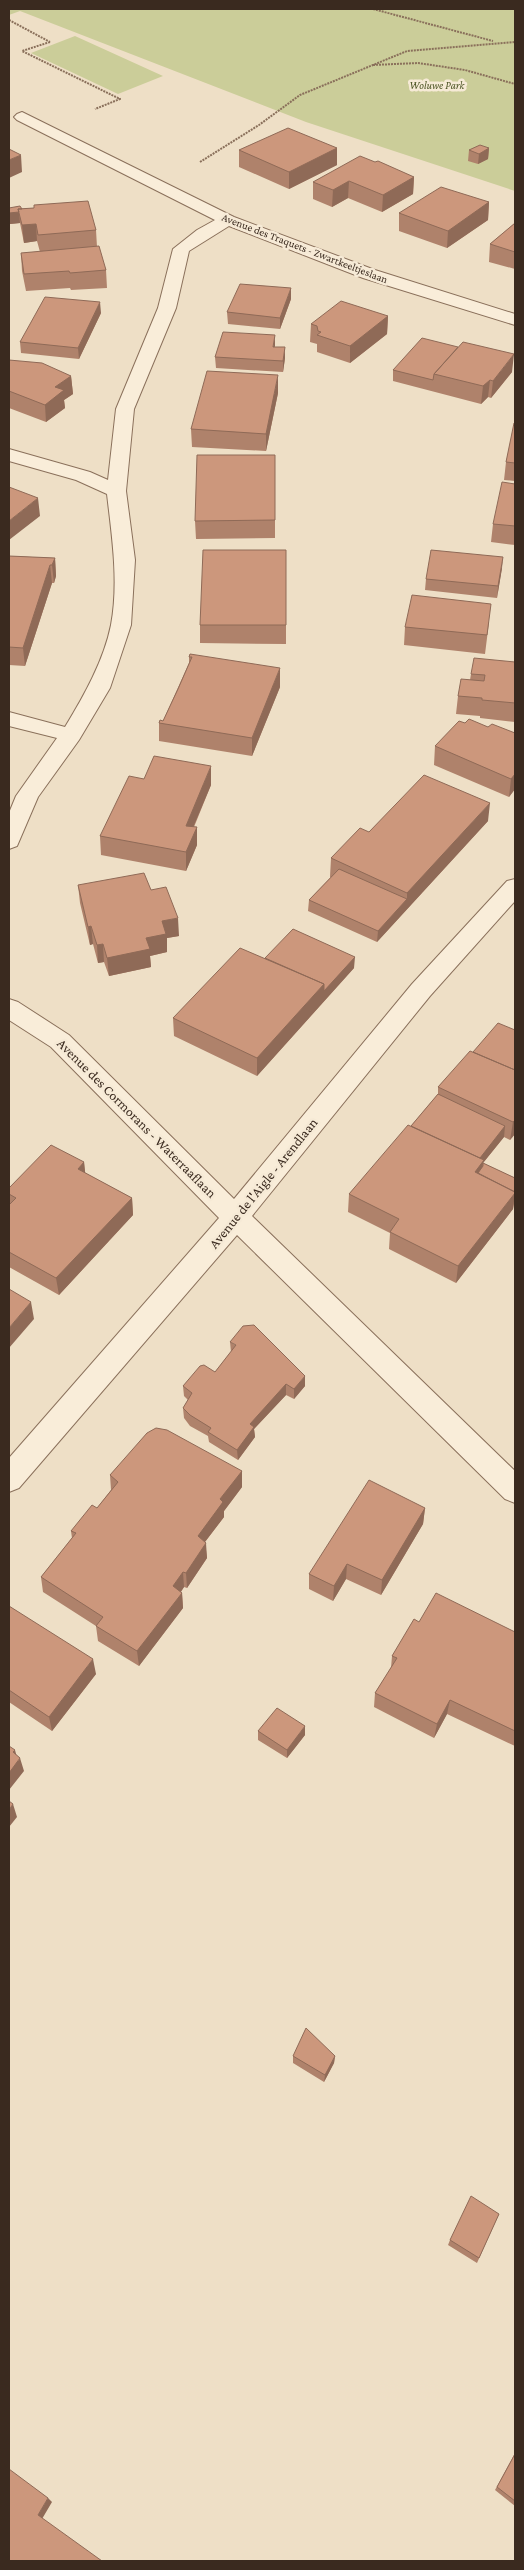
<svg xmlns="http://www.w3.org/2000/svg" width="524" height="2570" font-family="'Crimson Pro',serif">
  <rect width="100%" height="100%" fill="#eedfc6"/>
  <path fill="#cbcd99" d="M 9,9 L 515,9 L 515,191 L 306,122 L 20,11 L 9,15 Z
    M 75,36 L 163,76 L 118,94 L 31,53 Z"/>
  <g fill="none" stroke-linecap="round" stroke-linejoin="round">
    <g stroke="#8a705b" stroke-width="2">
      <path id="minor" d="M 22,112 L 234,217 L 375,270 L 515,314 L 515,325 L 363,278 L 229,226 L 189,251 L 176,308 L 134,409 L 126,491 L 135,560 L 131,625 L 110,688 L 79,740 L 38,797 L 17,846 L 9,849 L 9,813 L 16,796 L 57,738 L 9,726 L 9,712 L 65,727 C 84,696 104,660 111,625 C 119,582 112,537 107,494 L 76,480 L 9,461 L 9,449 L 90,472 L 108,480 L 116,409 L 158,308 L 173,249 L 197,230 L 215,220 L 17,120 L 14,117 L 17,114 Z
        M 515,879 L 515,901 L 430,996 L 252,1216 L 515,1471 L 515,1503 L 505,1499 L 237,1235 L 19,1488 L 9,1492 L 9,1458 L 219,1218 L 51,1047 L 9,1020 L 9,999 L 18,1002 L 69,1035 L 234,1199 L 412,984 L 507,881 Z"/>
    </g>
    <path stroke="#8a705b" stroke-width="2" stroke-dasharray="2 1" stroke-linecap="butt" d="M 373,9 L 493,41
      M 9,20 L 50,42
      M 50,42 L 22,51 L 120,99 L 95,109
      M 373,65 L 418,63 L 465,70 L 515,84
      M 200,162 L 259,125 L 300,95 L 407,51 L 515,42"/>
    <use href="#minor" fill="#f9edd9" fill-rule="evenodd"/>
  </g>
  <path fill="#af826b" d="M 337,148 L 337,165 L 289,189 L 239,167 L 239,150 Z
    M 489,148 L 488,159 L 478,164 L 468,161 L 469,150 Z
    M 375,162 L 414,177 L 413,194 L 382,212 L 348,198 L 332,207 L 313,199 L 313,182 Z
    M 489,202 L 488,220 L 447,248 L 399,231 L 399,213 Z
    M 34,205 L 96,230 L 97,247 L 106,270 L 107,288 L 71,290 L 70,288 L 26,291 L 22,271 L 21,253 L 40,252 L 37,241 L 24,243 L 20,223 L 10,224 L 9,223 L 9,208 L 22,209 L 34,208 Z
    M 515,223 L 515,269 L 489,262 L 490,244 Z
    M 291,299 L 280,329 L 228,324 L 227,312 Z
    M 101,313 L 79,359 L 21,353 L 20,342 Z
    M 388,316 L 387,334 L 350,363 L 317,352 L 317,344 L 310,342 L 311,324 Z
    M 275,347 L 285,358 L 283,372 L 216,368 L 215,357 Z
    M 9,360 L 71,376 L 73,394 L 64,400 L 65,408 L 46,422 L 9,408 Z
    M 393,370 L 512,372 L 491,398 L 488,397 L 481,404 L 393,381 Z
    M 278,393 L 266,451 L 192,447 L 191,429 Z
    M 515,423 L 515,481 L 504,480 L 506,462 Z
    M 275,455 L 275,538 L 196,539 L 195,521 Z
    M 515,484 L 515,545 L 491,542 L 493,524 Z
    M 9,556 L 55,558 L 56,576 L 54,583 L 52,583 L 25,666 L 9,665 Z
    M 502,568 L 497,598 L 425,590 L 426,579 Z
    M 489,622 L 485,654 L 404,645 L 405,627 Z
    M 200,625 L 286,625 L 286,644 L 200,643 Z
    M 190,654 L 280,687 L 252,756 L 159,741 L 159,723 L 163,721 L 189,663 L 189,657 Z
    M 515,662 L 515,722 L 480,718 L 480,716 L 456,714 L 458,696 L 470,680 L 471,674 Z
    M 465,723 L 488,727 L 515,733 L 515,789 L 509,797 L 434,765 L 435,746 Z
    M 144,779 L 211,785 L 194,827 L 197,845 L 186,871 L 101,855 L 100,836 Z
    M 488,821 L 377,942 L 308,911 L 309,900 L 331,877 L 330,877 L 331,858 L 369,832 Z
    M 78,885 L 151,890 L 179,936 L 167,938 L 167,952 L 150,956 L 151,967 L 109,976 L 104,962 L 98,963 L 93,944 L 90,945 L 80,903 Z
    M 265,958 L 354,968 L 257,1076 L 174,1036 L 173,1018 Z
    M 515,1030 L 515,1134 L 510,1140 L 504,1137 L 483,1163 L 515,1178 L 515,1205 L 514,1204 L 513,1209 L 456,1283 L 389,1249 L 390,1233 L 348,1212 L 349,1194 L 411,1126 L 438,1094 L 438,1087 L 473,1052 Z
    M 84,1162 L 85,1173 L 132,1198 L 133,1215 L 59,1295 L 9,1267 L 9,1188 Z
    M 230,1342 L 305,1386 L 294,1399 L 286,1395 L 254,1429 L 255,1437 L 238,1460 L 209,1442 L 208,1436 L 190,1426 L 184,1418 L 183,1408 L 188,1400 L 184,1396 L 183,1386 L 215,1372 L 231,1352 Z
    M 242,1471 L 242,1487 L 224,1511 L 224,1517 L 205,1542 L 207,1558 L 187,1588 L 184,1587 L 181,1592 L 182,1593 L 183,1608 L 139,1666 L 98,1641 L 96,1626 L 43,1592 L 41,1577 L 72,1538 L 71,1531 L 97,1508 L 111,1490 L 110,1475 Z
    M 425,1508 L 423,1524 L 381,1595 L 346,1579 L 333,1601 L 309,1589 L 309,1574 Z
    M 9,1606 L 96,1674 L 52,1731 L 9,1702 Z
    M 419,1622 L 515,1632 L 515,1746 L 447,1714 L 434,1738 L 374,1707 L 375,1693 L 391,1668 L 392,1656 Z
    M 258,1731 L 305,1735 L 287,1758 L 258,1740 Z
    M 293,2056 L 335,2056 L 334,2063 L 324,2082 L 293,2063 Z
    M 499,2214 L 477,2263 L 448,2245 L 450,2240 Z
    M 515,2453 L 515,2506 L 495,2490 Z"/>
  <path fill="#8f6a57" d="M 337,148 L 337,165 L 289,189 L 289,172 Z
    M 489,148 L 488,159 L 478,164 L 479,154 Z
    M 21,155 L 22,172 L 9,178 L 9,160 Z
    M 414,177 L 413,194 L 382,212 L 383,195 Z
    M 349,181 L 348,198 L 332,207 L 333,190 Z
    M 489,202 L 488,220 L 447,248 L 448,231 Z
    M 19,212 L 20,223 L 10,224 L 9,213 Z
    M 36,224 L 37,241 L 24,243 L 22,225 Z
    M 291,288 L 291,299 L 280,329 L 280,318 Z
    M 100,302 L 101,313 L 79,359 L 78,348 Z
    M 388,316 L 387,334 L 350,363 L 350,346 Z
    M 275,335 L 275,346 L 273,358 L 273,347 Z
    M 285,347 L 285,358 L 283,372 L 283,361 Z
    M 514,354 L 512,372 L 491,398 L 493,381 Z
    M 278,375 L 278,393 L 266,451 L 266,434 Z
    M 71,376 L 73,394 L 64,400 L 65,408 L 46,422 L 45,405 L 55,387 Z
    M 490,380 L 488,397 L 481,404 L 483,386 Z
    M 38,498 L 40,516 L 9,540 L 9,521 Z
    M 503,557 L 502,568 L 497,598 L 498,586 Z
    M 55,558 L 56,576 L 54,583 L 52,565 Z
    M 50,565 L 52,583 L 25,666 L 23,648 Z
    M 280,668 L 280,687 L 252,756 L 252,738 Z
    M 211,766 L 211,785 L 186,844 L 186,826 Z
    M 515,774 L 515,789 L 509,797 L 511,779 Z
    M 490,803 L 488,821 L 377,942 L 378,931 L 407,899 L 407,893 Z
    M 197,827 L 197,845 L 186,871 L 186,852 Z
    M 178,918 L 179,936 L 167,938 L 167,952 L 150,956 L 151,967 L 109,976 L 107,958 L 146,938 L 162,921 Z
    M 91,926 L 93,944 L 90,945 L 88,927 Z
    M 103,944 L 104,962 L 98,963 L 97,945 Z
    M 355,957 L 354,968 L 257,1076 L 257,1058 L 324,984 Z
    M 515,1120 L 515,1134 L 510,1140 L 513,1122 Z
    M 505,1126 L 504,1137 L 483,1163 L 481,1177 L 475,1172 L 478,1160 Z
    M 84,1162 L 86,1180 L 78,1169 Z
    M 515,1193 L 513,1209 L 456,1283 L 458,1266 Z
    M 132,1198 L 133,1215 L 59,1295 L 56,1278 Z
    M 31,1302 L 34,1319 L 9,1348 L 9,1328 Z
    M 305,1376 L 305,1386 L 294,1399 L 294,1389 Z
    M 286,1384 L 286,1395 L 254,1429 L 255,1437 L 238,1460 L 237,1450 L 250,1424 Z
    M 242,1471 L 242,1487 L 224,1511 L 224,1517 L 198,1551 L 198,1536 L 220,1499 Z
    M 425,1508 L 423,1524 L 381,1595 L 382,1580 Z
    M 206,1543 L 207,1558 L 187,1588 L 186,1573 Z
    M 347,1564 L 346,1579 L 333,1601 L 334,1586 Z
    M 183,1572 L 184,1587 L 174,1601 L 173,1586 Z
    M 182,1593 L 183,1608 L 139,1666 L 137,1651 Z
    M 93,1659 L 96,1674 L 52,1731 L 49,1717 Z
    M 450,1700 L 447,1714 L 434,1738 L 437,1724 Z
    M 305,1726 L 305,1735 L 287,1758 L 287,1750 Z
    M 15,1750 L 18,1761 L 20,1758 L 24,1771 L 9,1790 L 9,1773 L 13,1752 Z
    M 13,1804 L 17,1817 L 9,1827 L 9,1810 Z
    M 335,2056 L 334,2063 L 324,2082 L 325,2075 Z
    M 48,2498 L 52,2502 L 42,2519 L 38,2515 Z"/>
  <path fill="#cc977c" stroke="#8f6a57" d="M 288,128 L 337,148 L 289,172 L 239,150 Z
    M 480,145 L 489,148 L 479,154 L 469,150 Z
    M 9,149 L 21,155 L 9,160 Z
    M 360,156 L 375,162 L 378,161 L 414,177 L 383,195 L 349,181 L 333,190 L 313,182 Z
    M 441,187 L 489,202 L 448,231 L 399,213 Z
    M 88,201 L 96,230 L 38,235 L 36,224 L 22,225 L 18,209 L 34,208 L 34,205 Z
    M 20,206 L 22,209 L 18,209 L 19,212 L 9,213 L 9,208 Z
    M 515,223 L 515,252 L 490,244 Z
    M 99,246 L 106,270 L 70,273 L 69,271 L 24,274 L 21,253 Z
    M 240,284 L 291,288 L 280,318 L 227,312 Z
    M 45,297 L 100,302 L 78,348 L 20,342 Z
    M 341,301 L 388,316 L 350,346 L 317,335 L 321,332 L 318,331 L 317,326 L 311,324 Z
    M 223,332 L 275,335 L 273,347 L 285,347 L 283,361 L 215,357 Z
    M 422,338 L 458,347 L 434,374 L 433,380 L 393,370 Z
    M 463,342 L 514,354 L 493,381 L 490,380 L 483,386 L 434,374 Z
    M 9,360 L 42,363 L 71,376 L 55,387 L 64,390 L 45,405 L 9,391 Z
    M 207,371 L 278,375 L 266,434 L 191,429 Z
    M 514,423 L 515,423 L 515,463 L 506,462 Z
    M 197,455 L 275,455 L 275,520 L 195,521 Z
    M 502,482 L 515,484 L 515,526 L 493,524 Z
    M 9,487 L 38,498 L 9,521 Z
    M 203,550 L 286,550 L 286,625 L 200,625 Z
    M 431,550 L 503,557 L 498,586 L 426,579 Z
    M 9,556 L 55,558 L 52,565 L 50,565 L 23,648 L 9,647 Z
    M 412,595 L 491,604 L 487,635 L 405,627 Z
    M 190,654 L 280,668 L 252,738 L 159,723 L 160,720 L 163,721 L 178,689 L 192,657 L 189,657 Z
    M 474,658 L 515,662 L 515,703 L 482,700 L 482,698 L 458,696 L 461,679 L 484,681 L 485,675 L 471,674 Z
    M 469,719 L 488,727 L 492,724 L 515,733 L 515,774 L 511,779 L 435,746 L 459,721 L 465,723 Z
    M 154,756 L 211,766 L 186,826 L 197,827 L 186,852 L 100,836 L 129,776 L 144,779 Z
    M 424,775 L 490,803 L 407,893 L 331,858 L 360,828 L 369,832 Z
    M 339,869 L 407,899 L 378,931 L 309,900 Z
    M 144,873 L 151,890 L 166,887 L 178,918 L 162,921 L 166,934 L 146,938 L 150,949 L 107,958 L 103,944 L 97,945 L 91,926 L 88,927 L 78,885 Z
    M 293,929 L 355,957 L 324,991 L 324,984 L 265,958 Z
    M 240,948 L 324,984 L 257,1058 L 173,1018 Z
    M 498,1023 L 515,1030 L 515,1070 L 473,1052 Z
    M 470,1051 L 515,1070 L 515,1120 L 513,1122 L 438,1087 Z
    M 438,1094 L 505,1126 L 480,1158 L 411,1126 Z
    M 408,1125 L 484,1160 L 475,1172 L 515,1192 L 515,1193 L 458,1266 L 390,1232 L 399,1219 L 349,1194 Z
    M 51,1145 L 84,1162 L 78,1169 L 132,1198 L 56,1278 L 9,1252 L 9,1205 L 16,1198 L 9,1194 L 9,1188 Z
    M 483,1163 L 515,1178 L 515,1192 L 478,1173 L 483,1166 Z
    M 9,1289 L 31,1302 L 9,1328 Z
    M 254,1325 L 305,1376 L 294,1389 L 286,1384 L 250,1424 L 254,1427 L 237,1450 L 208,1432 L 211,1428 L 190,1415 L 183,1408 L 192,1393 L 183,1386 L 200,1366 L 204,1365 L 215,1372 L 236,1345 L 230,1342 L 243,1326 Z
    M 156,1428 L 167,1430 L 242,1471 L 220,1499 L 223,1502 L 198,1536 L 206,1543 L 186,1573 L 183,1572 L 173,1586 L 182,1593 L 137,1651 L 96,1626 L 103,1617 L 41,1577 L 76,1533 L 71,1531 L 92,1505 L 97,1508 L 118,1482 L 110,1475 L 147,1433 Z
    M 369,1480 L 425,1508 L 382,1580 L 347,1564 L 334,1586 L 309,1574 Z
    M 436,1593 L 515,1632 L 515,1731 L 450,1700 L 437,1724 L 375,1693 L 397,1658 L 392,1656 L 414,1619 L 419,1622 Z
    M 9,1606 L 93,1659 L 49,1717 L 9,1690 Z
    M 277,1708 L 305,1726 L 287,1750 L 258,1731 Z
    M 9,1746 L 15,1750 L 13,1752 L 20,1758 L 9,1773 Z
    M 9,1801 L 13,1804 L 9,1810 Z
    M 306,2028 L 335,2056 L 325,2075 L 293,2056 Z
    M 471,2196 L 499,2214 L 479,2258 L 450,2240 Z
    M 515,2454 L 515,2501 L 497,2487 Z
    M 9,2469 L 48,2498 L 38,2515 L 102,2561 L 9,2561 Z"/>
  <g text-anchor="middle" stroke-width="5" stroke-linejoin="round" paint-order="stroke">
    <g font-size="11" font-style="italic" fill="#4e5626" stroke="#f6ead6">
      <text x="437" y="89">Woluwe Park</text>
    </g>
    <g font-size="11" fill="#3a2a1f" stroke="#f6ead6">
      <text transform="translate(305 248) rotate(21)" y="4">Avenue des Traquets - Zwartkeeltjeslaan</text>
    </g>
    <g font-size="14" fill="#3a2a1f" stroke="#f6ead6">
      <text transform="translate(137 1118) rotate(45)" y="5">Avenue des Cormorans - Waterraaflaan</text>
      <text transform="translate(263 1183) rotate(-51)" y="5">Avenue de l'Aigle - Arendlaan</text>
    </g>
  </g>
  <rect width="524" height="2570" fill="none" stroke="#3a2a1f" stroke-width="20"/>
</svg>
